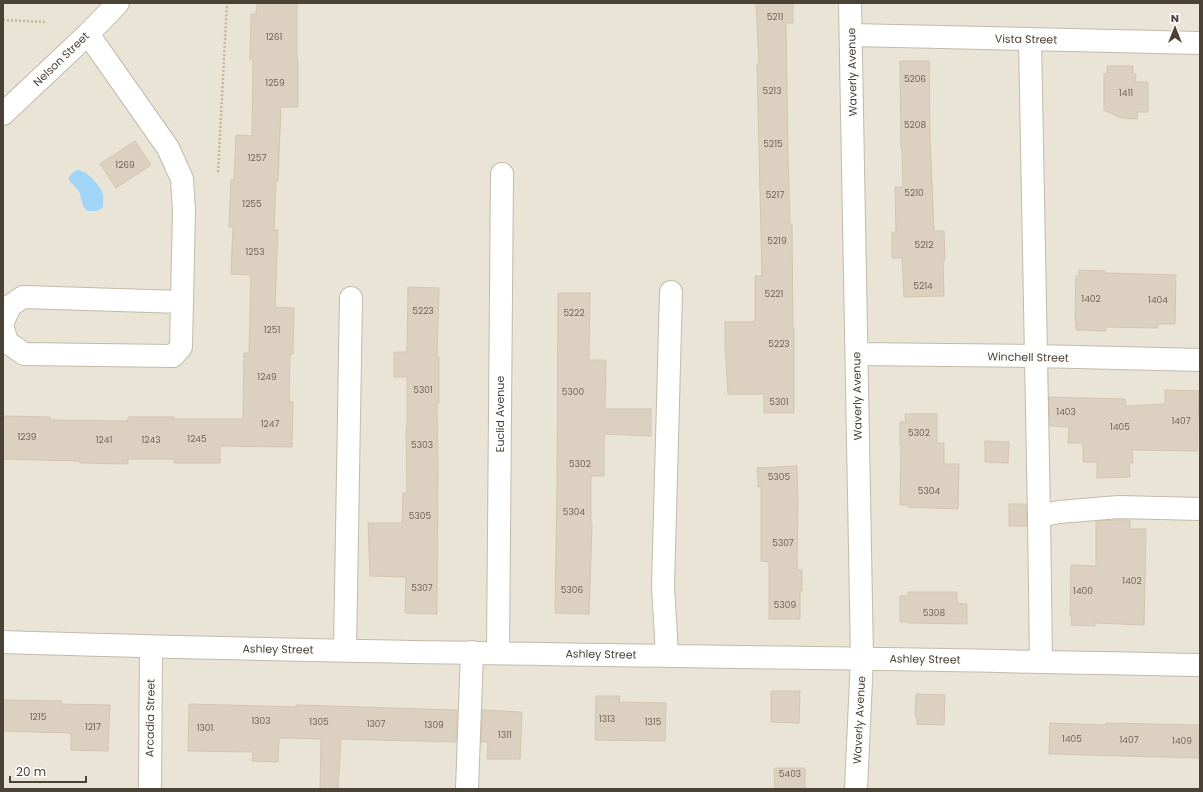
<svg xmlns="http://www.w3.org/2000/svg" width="1203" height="792" font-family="Poppins,sans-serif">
  <rect width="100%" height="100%" fill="#f6f2e9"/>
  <path fill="#eae4d7" d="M 3,3 L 1200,3 L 1200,789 L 3,789 Z"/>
  <path fill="#a1d5f7" d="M 77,170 C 88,171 99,184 103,194 C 104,198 103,203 103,207 C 98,212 94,211 87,211 C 82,206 82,201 80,194 C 76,183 59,180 77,170 Z"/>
  <path fill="#dcd0c0" stroke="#d4c5b0" d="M 257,3 L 297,3 L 297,60 L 298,60 L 298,107 L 281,107 L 278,181 L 276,181 L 274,230 L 278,230 L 275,307 L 294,308 L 293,354 L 290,354 L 289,402 L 293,402 L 292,447 L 220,446 L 220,463 L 174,463 L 174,459 L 128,459 L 128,464 L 80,463 L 80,461 L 3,459 L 3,416 L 50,417 L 50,420 L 128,421 L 128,417 L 174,417 L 174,419 L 243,419 L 244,353 L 249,353 L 251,275 L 231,274 L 233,227 L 229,227 L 231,180 L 234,180 L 236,135 L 252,136 L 253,60 L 250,60 L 251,14 L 256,14 Z
    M 756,3 L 785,3 L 785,4 L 793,4 L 793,23 L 786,23 L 788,153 L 790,225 L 792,224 L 793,328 L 794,328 L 794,413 L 764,413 L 764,394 L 728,394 L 725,345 L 725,322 L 755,322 L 755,276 L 762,276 L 757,64 L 759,64 Z
    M 900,61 L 929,61 L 930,136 L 934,231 L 944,231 L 945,260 L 943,260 L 944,296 L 904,297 L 902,258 L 892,258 L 892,232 L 896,232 L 895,187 L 903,187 L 902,148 L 901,148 Z
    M 1107,66 L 1133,66 L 1133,74 L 1136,74 L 1135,82 L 1148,82 L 1148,112 L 1138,112 L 1137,119 L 1121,118 L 1104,110 L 1104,74 L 1107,74 Z
    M 135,141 L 151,165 L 116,188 L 100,164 Z
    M 1079,270 L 1105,271 L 1105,273 L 1176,275 L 1175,324 L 1158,324 L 1157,328 L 1106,327 L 1106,331 L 1076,330 L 1076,322 L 1075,322 L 1076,276 L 1079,276 Z
    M 408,287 L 439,288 L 437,357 L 439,357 L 439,403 L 437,403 L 438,464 L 437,614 L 405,613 L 406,577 L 370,576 L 368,523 L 402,523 L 403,493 L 407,493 L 406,427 L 407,427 L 407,377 L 394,377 L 394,352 L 407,352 Z
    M 558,293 L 590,293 L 589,360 L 606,360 L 605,409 L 651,409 L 651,436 L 604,434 L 604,476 L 591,476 L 591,524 L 592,524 L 589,614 L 555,613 L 557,480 Z
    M 1165,390 L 1199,391 L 1197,451 L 1132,450 L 1133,463 L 1129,463 L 1130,477 L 1097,478 L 1097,462 L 1083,462 L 1083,443 L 1068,443 L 1069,427 L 1050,426 L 1049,397 L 1125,399 L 1126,406 L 1165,404 Z
    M 905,414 L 937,414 L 937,443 L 944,443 L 944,464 L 959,464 L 958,509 L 908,507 L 908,505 L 900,505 L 901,446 L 900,446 L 900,422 L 906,422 Z
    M 985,441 L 1009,442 L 1008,463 L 985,462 Z
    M 797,466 L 798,501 L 797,570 L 802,570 L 802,591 L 800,591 L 800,619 L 769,619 L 769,562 L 761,561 L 761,487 L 758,487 L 757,468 Z
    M 1009,504 L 1026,504 L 1027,526 L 1009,526 Z
    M 1119,520 L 1130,520 L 1130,529 L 1146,529 L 1144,625 L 1095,623 L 1095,626 L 1071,625 L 1072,616 L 1070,616 L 1071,565 L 1096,566 L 1096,521 Z
    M 908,592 L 957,592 L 957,603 L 967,604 L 967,624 L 909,623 L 909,622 L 900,622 L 900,596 L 908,596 Z
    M 771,691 L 800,691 L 799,723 L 771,722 Z
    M 916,694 L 945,695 L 944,725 L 917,724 L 917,716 L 915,716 Z
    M 596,696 L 620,696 L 619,702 L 666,703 L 665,741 L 595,740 Z
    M 3,700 L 61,701 L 61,704 L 110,705 L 108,751 L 71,750 L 71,733 L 3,731 Z
    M 189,704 L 296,707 L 296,705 L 457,710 L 456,742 L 341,739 L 338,789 L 320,789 L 321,739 L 279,738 L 278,762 L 252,761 L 253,752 L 188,751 Z
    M 482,710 L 522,712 L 520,759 L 487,759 L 488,742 L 481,742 Z
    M 1050,723 L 1106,725 L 1106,723 L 1200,725 L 1200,758 L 1049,754 Z
    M 774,768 L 805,768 L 805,789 L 775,789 Z"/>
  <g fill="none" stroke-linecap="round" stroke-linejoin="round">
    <g stroke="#c3baaa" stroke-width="24">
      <path id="minor" d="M 850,3 L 862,658 L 856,789
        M 852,35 L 1200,43
        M 1030,39 L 1039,516
        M 3,114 L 88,34 L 118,3
        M 3,322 L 10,306 L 23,297 L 182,302
        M 3,328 L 7,342 L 24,354 L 173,356 L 181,347 L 184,210 L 182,179 L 168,148 L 88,34
        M 857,354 L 1036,356 L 1200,360
        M 3,642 C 402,655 801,656 1200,665
        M 345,650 L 351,298
        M 498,653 L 502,174
        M 667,655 L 663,586 L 671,292
        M 1041,662 L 1039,516 L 1059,512 L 1119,507 L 1200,509
        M 150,789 L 151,647
        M 467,789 L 472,652"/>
    </g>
    <path stroke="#c6b69a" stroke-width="2.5" stroke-dasharray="2 2" stroke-linecap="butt" d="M 3,20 L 45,22
      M 218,172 L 227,3 L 226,3"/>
    <use href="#minor" stroke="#fff" stroke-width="22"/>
  </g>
  <g text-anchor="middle" stroke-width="4" stroke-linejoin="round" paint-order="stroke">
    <g font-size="9" fill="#6f6658">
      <text x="775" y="20">5211</text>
      <text x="274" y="40">1261</text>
      <text x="915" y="82">5206</text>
      <text x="275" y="86">1259</text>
      <text x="772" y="94">5213</text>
      <text x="1126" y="96">1411</text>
      <text x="915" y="128">5208</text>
      <text x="773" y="147">5215</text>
      <text x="257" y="161">1257</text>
      <text x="125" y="168">1269</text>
      <text x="914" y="196">5210</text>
      <text x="775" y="198">5217</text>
      <text x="252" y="207">1255</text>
      <text x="777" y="244">5219</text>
      <text x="924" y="248">5212</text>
      <text x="255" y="255">1253</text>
      <text x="923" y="289">5214</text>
      <text x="774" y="297">5221</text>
      <text x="1091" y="302">1402</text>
      <text x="1158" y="303">1404</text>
      <text x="423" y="314">5223</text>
      <text x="574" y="316">5222</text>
      <text x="272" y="333">1251</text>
      <text x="779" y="347">5223</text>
      <text x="267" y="380">1249</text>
      <text x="423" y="393">5301</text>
      <text x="573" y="395">5300</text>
      <text x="779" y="405">5301</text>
      <text x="1066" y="415">1403</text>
      <text x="1181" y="424">1407</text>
      <text x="270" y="427">1247</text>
      <text x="1120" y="430">1405</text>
      <text x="919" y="436">5302</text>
      <text x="27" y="440">1239</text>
      <text x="197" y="442">1245</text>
      <text x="104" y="443">1241</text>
      <text x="151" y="443">1243</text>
      <text x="422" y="448">5303</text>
      <text x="580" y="467">5302</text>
      <text x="779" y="480">5305</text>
      <text x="929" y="494">5304</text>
      <text x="574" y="515">5304</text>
      <text x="420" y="519">5305</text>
      <text x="783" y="546">5307</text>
      <text x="1132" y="584">1402</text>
      <text x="422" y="591">5307</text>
      <text x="572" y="593">5306</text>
      <text x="1083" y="594">1400</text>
      <text x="785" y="608">5309</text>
      <text x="934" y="616">5308</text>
      <text x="38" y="720">1215</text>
      <text x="607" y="722">1313</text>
      <text x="261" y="724">1303</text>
      <text x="319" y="725">1305</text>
      <text x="653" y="725">1315</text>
      <text x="376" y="727">1307</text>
      <text x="434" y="728">1309</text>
      <text x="93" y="730">1217</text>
      <text x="205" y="731">1301</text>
      <text x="505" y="738">1311</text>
      <text x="1072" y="742">1405</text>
      <text x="1129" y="743">1407</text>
      <text x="1182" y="744">1409</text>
      <text x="790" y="777">5403</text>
    </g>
    <g font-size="11" fill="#4b4236" stroke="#fff">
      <text transform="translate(1026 39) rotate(1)" y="4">Vista Street</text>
      <text transform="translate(61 59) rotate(-44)" y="4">Nelson Street</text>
      <text transform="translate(852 72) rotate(-91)" y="4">Waverly Avenue</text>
      <text transform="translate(1028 357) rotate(1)" y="4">Winchell Street</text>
      <text transform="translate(857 396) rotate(-91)" y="4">Waverly Avenue</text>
      <text transform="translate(500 414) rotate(-90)" y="4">Euclid Avenue</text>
      <text transform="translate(278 649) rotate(1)" y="4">Ashley Street</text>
      <text transform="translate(601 654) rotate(1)" y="4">Ashley Street</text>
      <text transform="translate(925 659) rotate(1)" y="4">Ashley Street</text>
      <text transform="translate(150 718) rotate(-89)" y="4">Arcadia Street</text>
      <text transform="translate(859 720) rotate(-87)" y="4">Waverly Avenue</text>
    </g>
  </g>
  <rect width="1203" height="792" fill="none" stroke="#4b4236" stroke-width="8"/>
  <g transform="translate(1175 28)" stroke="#ffffff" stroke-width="3" paint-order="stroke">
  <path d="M0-3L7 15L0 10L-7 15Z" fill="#4b4236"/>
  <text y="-6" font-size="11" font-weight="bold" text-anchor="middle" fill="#4b4236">N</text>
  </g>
  <path d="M10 776v6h76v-6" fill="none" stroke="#4b4236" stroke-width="2"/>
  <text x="16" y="776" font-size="12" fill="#4b4236" stroke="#ffffff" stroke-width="3" paint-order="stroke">20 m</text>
</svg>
